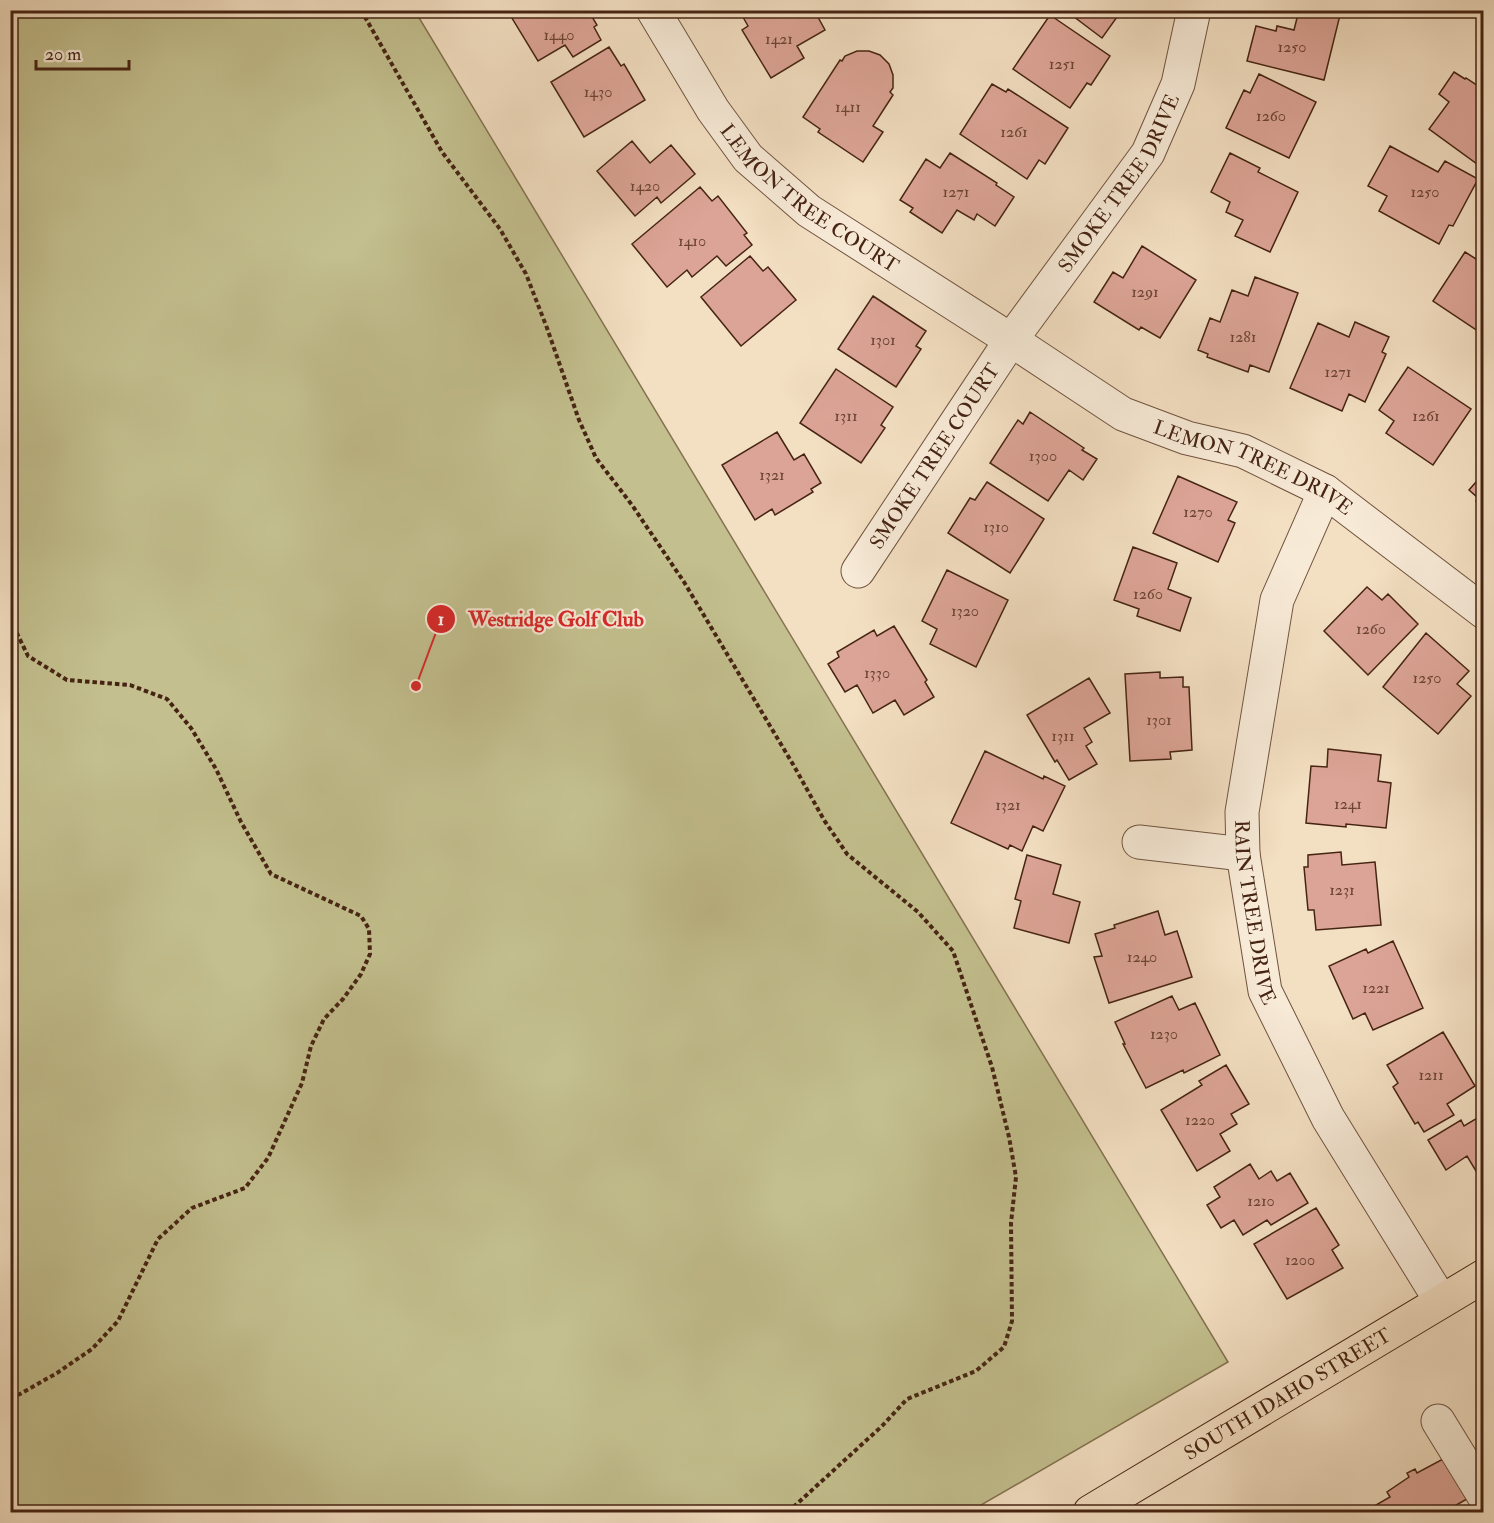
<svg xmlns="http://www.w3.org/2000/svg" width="1494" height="1523" font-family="'IM FELL Double Pica',serif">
  <rect width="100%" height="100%" fill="#f3dfc2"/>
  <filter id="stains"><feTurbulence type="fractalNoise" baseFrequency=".00333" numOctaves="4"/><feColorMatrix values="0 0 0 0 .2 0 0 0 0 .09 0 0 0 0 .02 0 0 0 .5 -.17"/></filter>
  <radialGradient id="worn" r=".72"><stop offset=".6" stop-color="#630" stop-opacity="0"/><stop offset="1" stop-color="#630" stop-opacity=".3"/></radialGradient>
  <path fill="#c3bf8e" stroke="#847250" stroke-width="1.5" d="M 10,11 L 415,11 L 1228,1362 L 969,1512 L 11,1512 Z"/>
  <path fill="#dca496" stroke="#462413" stroke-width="1.5" d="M 507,10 L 588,10 L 597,25 L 594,27 L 601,40 L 573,57 L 565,45 L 538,61 Z
    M 739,10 L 814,10 L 825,30 L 797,46 L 804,58 L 771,78 L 742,30 L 748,26 Z
    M 1065,10 L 1122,10 L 1102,38 Z
    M 1299,10 L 1341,11 L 1324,80 L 1247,61 L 1256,26 L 1276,31 L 1277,26 L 1294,30 Z
    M 1050,15 L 1110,56 L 1091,85 L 1087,83 L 1070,108 L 1013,69 Z
    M 609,47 L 621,66 L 624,64 L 645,100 L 584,137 L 551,82 Z
    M 857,51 L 869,51 L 880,55 L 889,64 L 893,75 L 893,88 L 890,92 L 893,95 L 873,126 L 883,132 L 863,162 L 818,132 L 820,129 L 803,117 L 840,60 L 842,61 L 845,56 Z
    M 1454,72 L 1465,79 L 1466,78 L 1484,90 L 1484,169 L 1429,129 L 1449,102 L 1439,94 Z
    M 1259,74 L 1316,102 L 1289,158 L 1226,128 L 1244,90 L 1250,93 Z
    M 992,84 L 1006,92 L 1008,89 L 1068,128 L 1045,164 L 1039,160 L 1027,179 L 960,134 Z
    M 632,141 L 650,163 L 671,145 L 695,174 L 661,203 L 657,197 L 635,216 L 597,171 Z
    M 1390,146 L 1438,172 L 1445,161 L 1478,179 L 1453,226 L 1449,225 L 1439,244 L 1379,211 L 1387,196 L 1368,186 Z
    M 950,153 L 997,183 L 996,185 L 1014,197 L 995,226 L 977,214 L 974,220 L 957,210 L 942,233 L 910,212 L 913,208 L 900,200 L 926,159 L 940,168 Z
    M 1230,153 L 1260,168 L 1258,172 L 1298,192 L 1270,252 L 1235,236 L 1243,220 L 1226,212 L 1230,202 L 1211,192 Z
    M 700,187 L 712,201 L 718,196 L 747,233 L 744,235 L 752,245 L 726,266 L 717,256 L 692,277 L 687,270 L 667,287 L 632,244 Z
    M 1142,246 L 1196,280 L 1160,338 L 1141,327 L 1139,330 L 1094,302 L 1113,272 L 1123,278 Z
    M 1465,252 L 1484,264 L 1484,335 L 1433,301 Z
    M 750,256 L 763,271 L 768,267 L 796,300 L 741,346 L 701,297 Z
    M 1255,277 L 1298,293 L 1269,372 L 1250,365 L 1248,372 L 1207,357 L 1208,354 L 1198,350 L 1210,318 L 1220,322 L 1232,290 L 1248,296 Z
    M 873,296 L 926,331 L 916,346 L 921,349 L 896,387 L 838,349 Z
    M 1355,322 L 1389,337 L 1382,352 L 1386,354 L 1365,402 L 1349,394 L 1342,411 L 1290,388 L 1318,323 L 1349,337 Z
    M 1408,367 L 1471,409 L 1433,465 L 1386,433 L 1394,421 L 1379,410 Z
    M 836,369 L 893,407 L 881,425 L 885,428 L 861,463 L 800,423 Z
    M 1030,412 L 1084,448 L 1082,450 L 1097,459 L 1083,480 L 1069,470 L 1048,501 L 990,463 L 1018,420 L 1023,424 Z
    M 777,432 L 794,460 L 804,454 L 821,483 L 811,489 L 813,492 L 775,515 L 772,509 L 755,520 L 722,465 Z
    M 1484,473 L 1484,507 L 1476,501 L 1478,498 L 1469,490 Z
    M 1178,476 L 1237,502 L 1228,520 L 1235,523 L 1218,562 L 1153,533 Z
    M 987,482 L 1044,519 L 1010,573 L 948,533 L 970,498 L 975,500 Z
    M 1133,547 L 1177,563 L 1168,589 L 1191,598 L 1180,631 L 1137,616 L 1139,609 L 1114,600 Z
    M 947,570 L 1008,600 L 976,667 L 930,644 L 937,629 L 922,621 Z
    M 1367,587 L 1382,600 L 1388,594 L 1418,624 L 1368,675 L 1324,631 Z
    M 894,626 L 927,680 L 925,682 L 934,697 L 904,715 L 895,700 L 873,713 L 857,685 L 845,692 L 828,664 L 839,657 L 837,652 L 874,630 L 877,636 Z
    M 1426,633 L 1469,671 L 1457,684 L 1471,696 L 1438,734 L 1383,687 Z
    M 1160,672 L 1160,678 L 1183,677 L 1183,687 L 1189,687 L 1192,750 L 1170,752 L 1171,759 L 1130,761 L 1125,674 Z
    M 1089,678 L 1110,713 L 1084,728 L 1092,742 L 1086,746 L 1097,764 L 1069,780 L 1057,760 L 1055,762 L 1027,715 Z
    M 1328,749 L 1381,755 L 1378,781 L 1391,783 L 1386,828 L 1346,824 L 1346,827 L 1306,823 L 1311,766 L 1327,767 Z
    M 985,751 L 1043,779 L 1044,776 L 1065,786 L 1043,831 L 1033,826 L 1022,851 L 1010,845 L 1008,849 L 951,823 Z
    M 1341,852 L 1342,865 L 1375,862 L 1381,925 L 1316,930 L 1314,910 L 1308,910 L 1304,867 L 1308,867 L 1308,855 Z
    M 1027,855 L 1061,865 L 1053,894 L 1080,902 L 1069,943 L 1014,928 L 1021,901 L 1015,899 Z
    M 1158,911 L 1165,935 L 1177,931 L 1192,977 L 1109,1003 L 1094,957 L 1102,956 L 1095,934 L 1115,928 L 1114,925 Z
    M 1393,941 L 1423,1008 L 1373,1030 L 1365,1013 L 1353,1019 L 1329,966 L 1366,949 L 1368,953 Z
    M 1172,996 L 1179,1010 L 1195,1003 L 1220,1055 L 1184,1073 L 1183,1070 L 1146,1088 L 1123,1044 L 1125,1044 L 1115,1022 Z
    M 1443,1032 L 1475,1086 L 1447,1104 L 1454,1115 L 1424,1132 L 1418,1122 L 1415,1124 L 1393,1087 L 1398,1083 L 1387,1065 Z
    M 1226,1065 L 1249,1104 L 1231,1114 L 1237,1124 L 1220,1134 L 1230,1151 L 1197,1171 L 1161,1110 L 1202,1085 L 1199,1081 Z
    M 1484,1114 L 1484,1180 L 1482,1181 L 1467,1156 L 1446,1170 L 1428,1140 L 1461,1120 L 1464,1126 Z
    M 1250,1164 L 1259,1179 L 1271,1171 L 1277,1181 L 1290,1173 L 1308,1203 L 1271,1225 L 1267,1220 L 1243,1235 L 1234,1220 L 1221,1228 L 1207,1205 L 1220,1197 L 1214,1187 Z
    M 1316,1208 L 1339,1245 L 1332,1250 L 1343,1268 L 1287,1299 L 1254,1244 Z
    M 1443,1459 L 1467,1499 L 1444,1512 L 1437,1512 L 1435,1509 L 1429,1512 L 1364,1512 L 1390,1497 L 1387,1492 L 1409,1477 L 1407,1473 L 1415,1469 L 1417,1473 Z"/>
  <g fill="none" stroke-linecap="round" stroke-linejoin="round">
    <g stroke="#71533f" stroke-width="35">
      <g id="minor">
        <path id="s1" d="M 653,10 L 713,110 L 748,158 L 809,211 L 1011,340 L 1123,414 L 1187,438 L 1243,451 L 1325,491 L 1484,612"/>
        <path id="s2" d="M 1325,491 L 1277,600 L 1242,812 L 1243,854 L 1265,991 L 1328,1118 L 1441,1301"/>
        <path id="s3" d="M 858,571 L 1011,340 L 1148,153 L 1178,84 L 1194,10"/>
        <path d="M 1139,842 L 1243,854"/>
        <path d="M 1438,1421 L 1484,1496"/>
      </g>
    </g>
    <g stroke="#462413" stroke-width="35">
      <g id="major">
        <path id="s4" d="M 1090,1512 L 1484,1276"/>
      </g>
    </g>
    <path stroke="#462413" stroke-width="4" stroke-dasharray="4.5 3" stroke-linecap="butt" d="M 361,10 L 442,152 L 500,229 L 526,274 L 547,328 L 579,420 L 596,458 L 632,505 L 684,582 L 794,766 L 824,820 L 847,854 L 918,912 L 953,951 L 992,1067 L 1009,1137 L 1016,1177 L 1011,1223 L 1012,1321 L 1004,1347 L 976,1371 L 907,1399 L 882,1426 L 788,1512
      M 10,619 L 28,656 L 67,680 L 130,685 L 167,699 L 191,728 L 216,769 L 241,822 L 271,874 L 361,916 L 369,929 L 370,954 L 361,974 L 343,999 L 324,1019 L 311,1046 L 302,1083 L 268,1158 L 245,1188 L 192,1208 L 158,1239 L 118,1321 L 92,1349 L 57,1373 L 20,1394 L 10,1397"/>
    <use href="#minor" stroke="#f7ead7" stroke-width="33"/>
    <use href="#major" stroke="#f3dfc2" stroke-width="33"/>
  </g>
  <g text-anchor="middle" stroke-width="4.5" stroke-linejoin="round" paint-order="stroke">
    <g font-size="16" fill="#6c4434">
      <text x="559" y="40">1440</text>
      <text x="779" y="44">1421</text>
      <text x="1292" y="52">1250</text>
      <text x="1062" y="69">1251</text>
      <text x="598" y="97">1430</text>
      <text x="848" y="112">1411</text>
      <text x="1271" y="121">1260</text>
      <text x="1014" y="137">1261</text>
      <text x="645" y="191">1420</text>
      <text x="956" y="197">1271</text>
      <text x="1425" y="197">1250</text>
      <text x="692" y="246">1410</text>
      <text x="1145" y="297">1291</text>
      <text x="1243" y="342">1281</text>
      <text x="883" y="345">1301</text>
      <text x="1338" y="377">1271</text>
      <text x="846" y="421">1311</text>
      <text x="1426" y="421">1261</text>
      <text x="1043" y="461">1300</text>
      <text x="772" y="480">1321</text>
      <text x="1198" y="517">1270</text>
      <text x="996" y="532">1310</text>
      <text x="1148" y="599">1260</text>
      <text x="965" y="616">1320</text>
      <text x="1371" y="634">1260</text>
      <text x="877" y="678">1330</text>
      <text x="1427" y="683">1250</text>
      <text x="1159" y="725">1301</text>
      <text x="1063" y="741">1311</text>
      <text x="1348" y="809">1241</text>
      <text x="1008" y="810">1321</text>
      <text x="1342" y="895">1231</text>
      <text x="1142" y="962">1240</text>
      <text x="1376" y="993">1221</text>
      <text x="1164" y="1039">1230</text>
      <text x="1431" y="1080">1211</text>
      <text x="1200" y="1125">1220</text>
      <text x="1261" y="1206">1210</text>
      <text x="1300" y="1265">1200</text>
    </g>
    <g font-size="20" fill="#462413" stroke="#f7ead7">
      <text dy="7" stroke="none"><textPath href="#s3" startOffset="468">SMOKE TREE DRIVE</textPath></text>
      <text dy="7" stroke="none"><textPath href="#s1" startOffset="249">LEMON TREE COURT</textPath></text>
      <text dy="7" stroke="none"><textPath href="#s3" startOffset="138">SMOKE TREE COURT</textPath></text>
      <text dy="7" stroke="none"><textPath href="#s1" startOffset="772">LEMON TREE DRIVE</textPath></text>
      <text dy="7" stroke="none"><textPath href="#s2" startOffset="435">RAIN TREE DRIVE</textPath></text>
      <text dy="7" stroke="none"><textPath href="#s4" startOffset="230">SOUTH IDAHO STREET</textPath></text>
    </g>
  </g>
  <path fill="none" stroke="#d62828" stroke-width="2" d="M416 686L441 619"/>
  <g fill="#d62828" stroke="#f7ead7" stroke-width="2">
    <circle cx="416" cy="686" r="6"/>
    <circle cx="441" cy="619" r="15"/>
  </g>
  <g font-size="18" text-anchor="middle" font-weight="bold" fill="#fff">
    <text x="441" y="625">1</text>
  </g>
  <g font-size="21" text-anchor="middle" font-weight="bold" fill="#d62828" stroke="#f7ead7" stroke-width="4.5" stroke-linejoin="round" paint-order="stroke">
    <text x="556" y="626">Westridge Golf Club</text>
  </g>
  <rect width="1494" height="1523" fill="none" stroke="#f3dfc2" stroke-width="36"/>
  <rect x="12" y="12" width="1470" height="1499" fill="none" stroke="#462413" stroke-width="3"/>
  <rect x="18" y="18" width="1458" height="1487" fill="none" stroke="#462413" stroke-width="1.5"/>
  <path d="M36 60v9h93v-9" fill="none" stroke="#462413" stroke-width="3"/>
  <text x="45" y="60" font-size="18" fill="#462413" stroke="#f7ead7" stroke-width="4.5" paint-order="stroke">20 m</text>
  <rect width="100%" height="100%" filter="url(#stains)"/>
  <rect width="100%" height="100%" fill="url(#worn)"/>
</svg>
